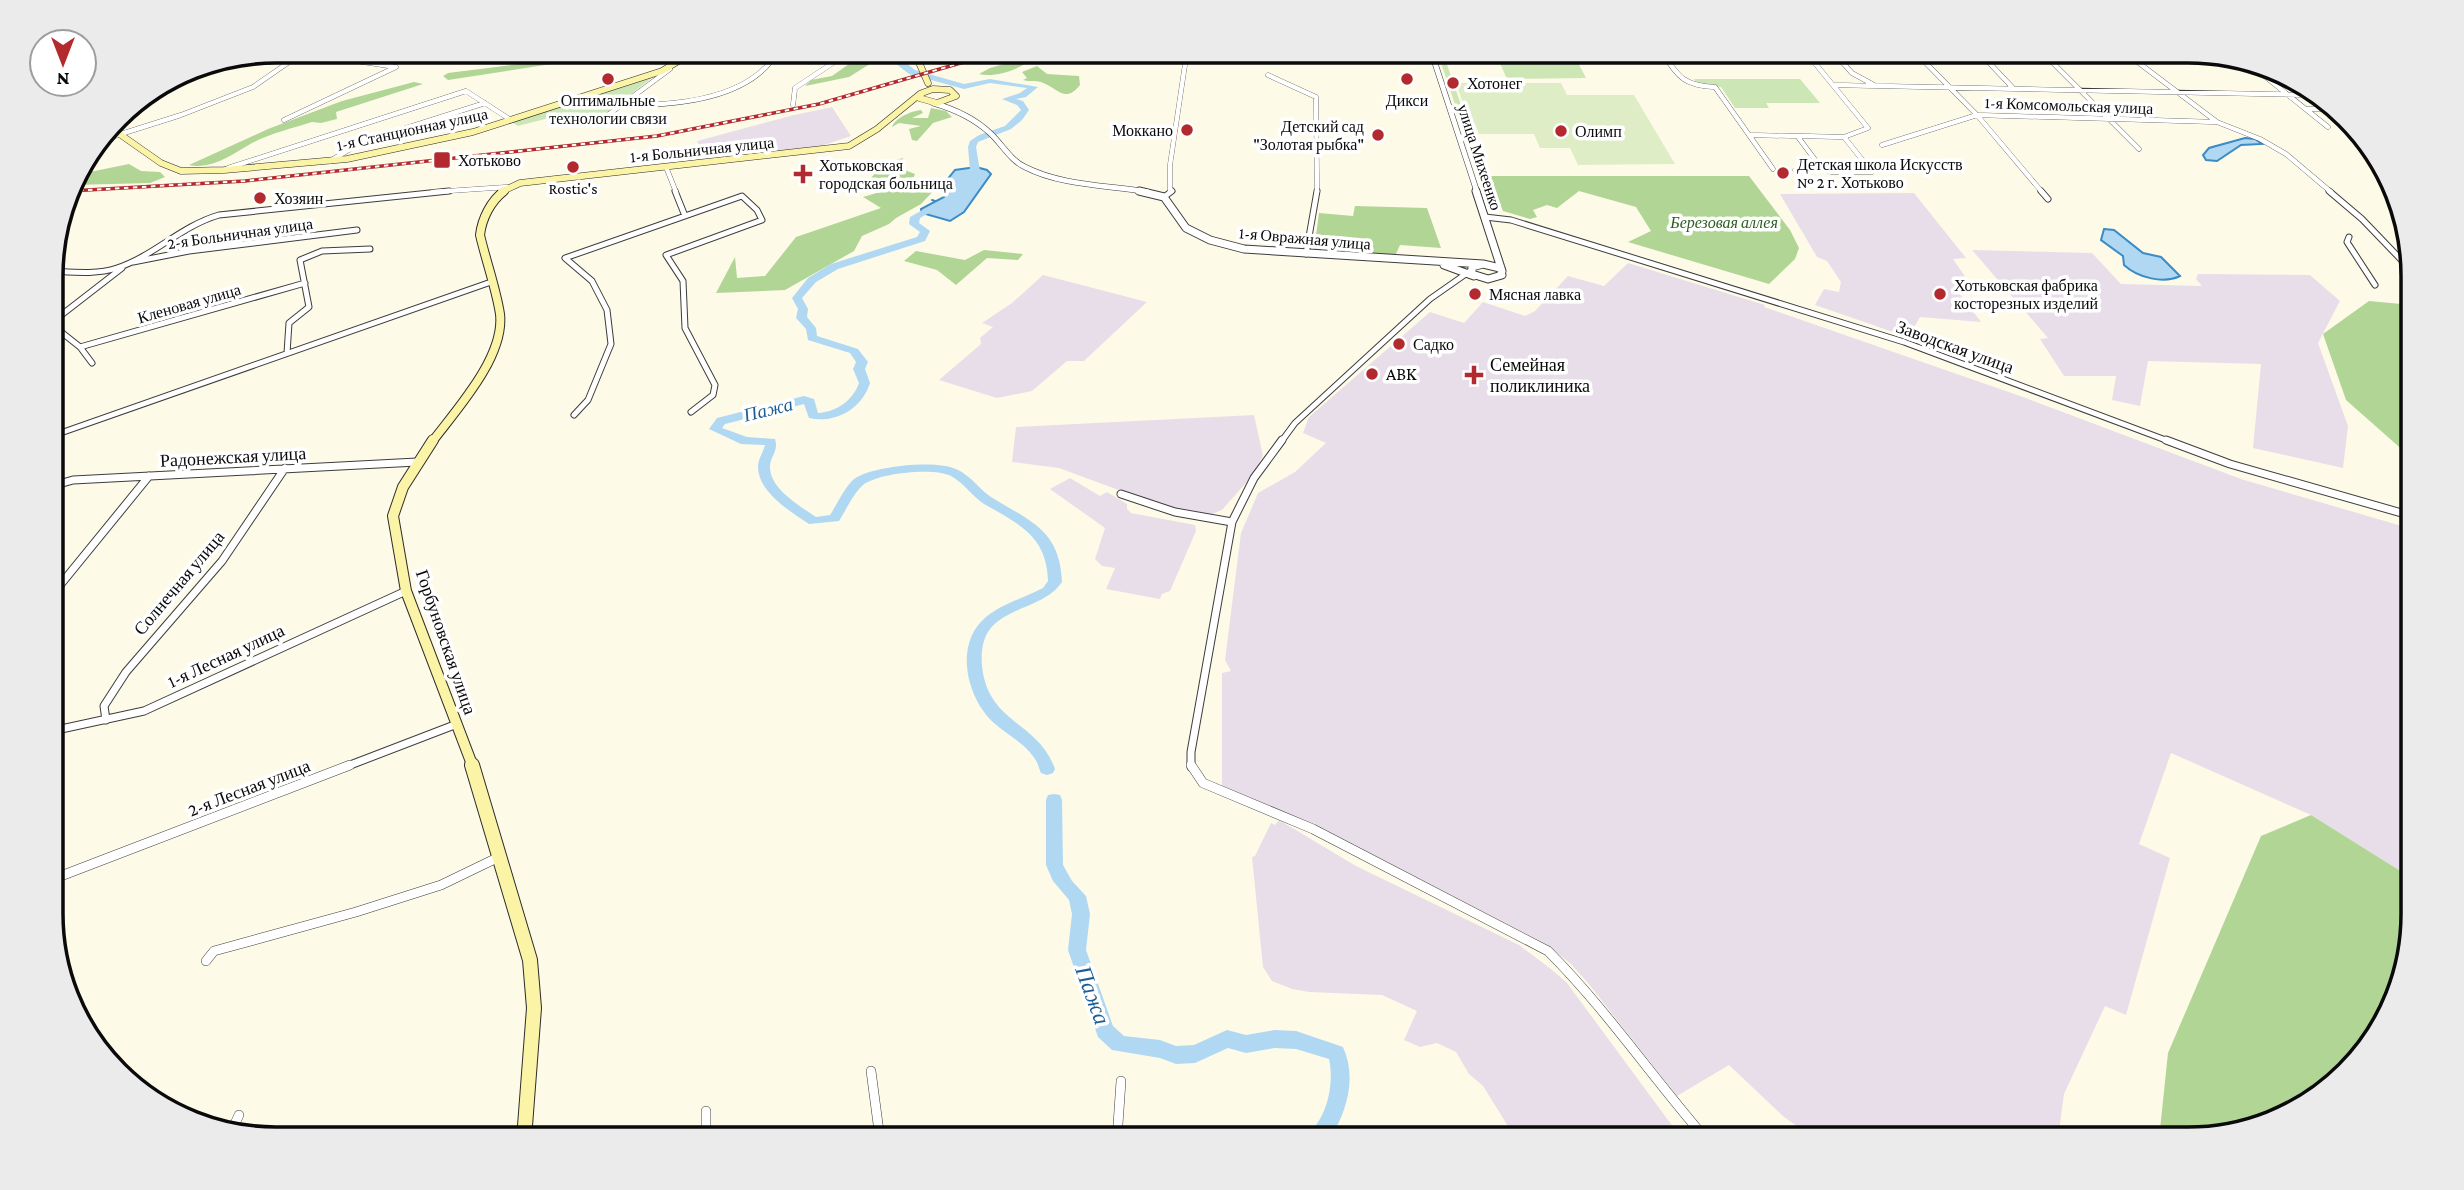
<svg xmlns="http://www.w3.org/2000/svg" width="2464" height="1190" font-family="'Crimson Pro',serif">
  <rect width="100%" height="100%" fill="#fefae8"/>
  <path fill="#e8dee9" d="M 832,107 L 851,136 L 815,148 L 707,159 L 697,141 L 794,115 Z
    M 1914,193 L 1966,258 L 1953,259 L 1975,291 L 1959,293 L 1981,322 L 1920,317 L 1913,329 L 1900,326 L 1896,333 L 1815,305 L 1824,289 L 1839,292 L 1841,282 L 1827,261 L 1817,257 L 1780,194 Z
    M 1972,250 L 2092,253 L 2121,284 L 2202,286 L 2196,279 L 2198,274 L 2310,275 L 2340,301 L 2318,343 L 2348,426 L 2343,468 L 2253,448 L 2261,364 L 2148,361 L 2140,406 L 2112,400 L 2116,376 L 2064,376 L 2040,339 L 2048,338 Z
    M 1628,263 L 1765,305 L 1764,307 L 2023,397 L 2241,479 L 2412,529 L 2413,875 L 2410,877 L 2311,815 L 2171,753 L 2139,844 L 2170,858 L 2126,1015 L 2105,1006 L 2064,1094 L 2058,1139 L 1816,1139 L 1784,1117 L 1729,1065 L 1677,1096 L 1588,983 L 1571,964 L 1546,944 L 1313,824 L 1222,786 L 1222,673 L 1231,671 L 1225,660 L 1241,533 L 1258,493 L 1295,472 L 1326,443 L 1303,433 L 1309,417 L 1430,312 L 1464,323 L 1483,302 L 1525,316 L 1535,311 L 1568,276 L 1604,286 Z
    M 1043,275 L 1147,302 L 1084,361 L 1067,361 L 1032,391 L 997,398 L 939,380 L 981,344 L 980,338 L 993,327 L 982,323 L 1012,303 Z
    M 1254,415 L 1263,456 L 1252,476 L 1222,510 L 1205,517 L 1132,495 L 1059,468 L 1012,462 L 1016,427 Z
    M 1070,478 L 1100,496 L 1107,492 L 1127,504 L 1127,509 L 1131,513 L 1195,525 L 1196,531 L 1170,591 L 1162,594 L 1160,599 L 1106,589 L 1115,568 L 1102,566 L 1095,559 L 1105,528 L 1050,489 Z
    M 1279,820 L 1356,866 L 1519,945 L 1551,969 L 1567,983 L 1682,1139 L 1516,1139 L 1483,1086 L 1469,1074 L 1456,1052 L 1437,1043 L 1420,1047 L 1404,1040 L 1417,1011 L 1382,995 L 1309,992 L 1292,989 L 1272,981 L 1263,967 L 1252,857 L 1255,856 L 1271,823 L 1275,825 Z"/>
  <path fill="#cde6b5" d="M 1572,51 L 1586,78 L 1507,79 L 1495,52 Z
    M 1443,53 L 1498,211 L 1491,211 L 1438,54 Z
    M 653,77 L 599,119 L 586,118 L 585,114 L 549,118 L 518,126 L 512,122 Z
    M 1694,79 L 1800,79 L 1820,103 L 1766,103 L 1769,108 L 1735,108 L 1721,87 L 1699,86 Z"/>
  <path fill="#b0d595" d="M 568,51 L 609,51 L 595,60 L 564,62 L 448,80 L 443,76 L 448,73 L 535,62 Z
    M 856,51 L 871,51 L 863,57 L 873,62 L 849,77 L 805,86 L 811,80 L 832,76 L 859,57 L 853,55 Z
    M 1027,51 L 1076,51 L 1064,60 L 1058,61 L 1047,54 L 1032,58 C 1022,69 995,78 979,74 L 990,68 L 1025,58 L 1023,54 Z
    M 1037,66 L 1047,74 L 1079,76 L 1080,85 C 1065,104 1058,88 1041,82 C 1035,80 1029,82 1023,80 L 1027,78 L 1022,72 Z
    M 414,82 L 423,84 L 336,112 L 337,119 L 321,123 L 312,122 C 293,128 272,133 254,142 C 234,153 213,170 189,165 L 268,129 L 342,101 Z
    M 931,108 L 946,111 L 952,117 L 933,123 L 917,141 L 912,140 L 909,129 L 921,126 L 899,123 L 892,127 C 895,118 911,111 921,110 L 923,113 L 912,118 L 928,118 Z
    M 903,158 L 902,169 L 915,174 L 912,182 L 925,178 L 936,180 L 937,187 L 921,204 L 896,218 L 889,224 L 862,236 L 854,251 L 785,290 L 716,293 L 735,257 L 737,278 L 765,276 L 796,237 L 881,208 L 863,197 L 890,189 L 889,185 L 875,188 L 865,185 L 883,164 Z
    M 129,164 L 141,171 L 160,172 L 165,177 L 150,183 L 72,185 L 75,175 Z
    M 1489,176 L 1749,176 L 1790,230 L 1799,248 L 1795,259 L 1769,284 L 1628,242 L 1651,231 L 1636,207 L 1579,191 L 1557,208 L 1547,205 L 1533,210 L 1537,217 L 1530,219 L 1503,211 Z
    M 1355,206 L 1427,208 L 1441,248 L 1400,245 L 1395,256 L 1314,251 L 1319,213 L 1353,216 Z
    M 984,250 L 1023,254 L 1018,260 L 987,258 L 956,285 L 937,270 L 904,261 L 916,251 L 965,260 Z
    M 2369,301 L 2412,305 L 2412,470 L 2406,453 L 2346,400 L 2323,334 Z
    M 2311,815 L 2410,877 L 2413,875 L 2413,915 L 2396,1001 L 2358,1062 L 2314,1101 L 2203,1139 L 2159,1139 L 2168,1053 L 2261,836 Z"/>
  <path fill="#dfedc6" d="M 1456,83 L 1561,83 L 1567,95 L 1634,95 L 1675,164 L 1578,165 L 1570,148 L 1540,148 L 1534,134 L 1479,134 L 1475,124 L 1469,121 Z"/>
  <path fill="#b0d8f3" stroke="#3a8bc6" stroke-width="2" d="M 2245,138 L 2255,139 L 2262,144 L 2241,145 L 2217,161 L 2206,160 L 2203,155 L 2209,148 Z
    M 976,167 L 987,170 L 991,174 L 964,212 L 950,221 L 922,213 L 921,209 L 944,197 L 950,188 L 947,180 L 955,170 Z
    M 2104,229 L 2114,230 L 2143,253 L 2161,257 L 2180,276 C 2164,284 2138,278 2124,265 L 2123,256 L 2101,240 Z"/>
  <g fill="none" stroke-linecap="round" stroke-linejoin="round">
    <path stroke="#3a8bc6" stroke-width="2" d="M 932,200 L 935,201"/>
    <path fill="#b0d8f3" fill-rule="evenodd" d="M 890,51 L 898,51 L 897,56 L 915,70 L 964,84 L 990,79 L 1038,87 L 1026,97 L 1016,99 L 1023,101 L 1029,110 L 1022,120 L 1011,129 L 978,142 L 976,147 L 980,171 L 969,185 L 961,183 L 970,171 L 968,147 L 970,141 L 979,135 L 1005,126 L 1021,110 L 1017,105 L 1002,99 L 1020,93 L 1027,88 L 990,83 L 964,89 L 909,74 L 890,59 Z
      M 937,202 L 945,204 L 920,218 L 919,223 L 930,231 L 925,241 L 838,269 L 816,282 L 802,298 L 808,309 L 807,317 L 816,328 L 817,336 L 858,349 L 868,362 L 865,369 L 870,383 C 862,409 835,424 809,418 L 804,404 L 725,424 L 722,428 L 747,437 L 775,439 C 779,451 770,456 770,467 C 770,489 800,506 816,517 L 830,515 C 837,504 845,487 854,479 C 872,466 938,459 958,470 C 971,476 979,489 991,497 C 1029,521 1060,529 1062,582 C 1045,607 1009,606 990,629 C 982,639 981,654 982,666 C 988,724 1038,721 1055,769 L 1053,773 L 1047,775 L 1041,773 C 1039,769 1038,763 1035,759 C 1025,743 1007,735 994,723 C 967,699 953,644 986,617 C 1002,604 1024,598 1043,588 L 1048,581 C 1047,536 1019,524 984,504 C 972,496 964,483 951,476 C 935,467 877,473 863,485 C 853,494 846,510 839,521 L 809,524 C 791,512 758,492 758,467 C 758,459 763,453 765,445 L 741,444 L 709,429 L 717,418 L 804,396 L 814,399 L 818,413 C 837,412 853,400 859,383 L 853,369 L 856,362 L 850,353 L 808,340 L 806,329 L 796,318 L 798,309 L 792,298 L 808,278 L 831,264 L 917,237 L 920,232 L 909,224 L 910,217 Z
      M 1054,794 L 1060,795 L 1062,800 L 1063,865 L 1072,881 L 1086,896 L 1090,914 L 1086,950 L 1113,1026 L 1124,1036 L 1160,1040 L 1176,1046 L 1194,1045 L 1227,1030 L 1246,1035 L 1275,1030 L 1296,1031 L 1343,1047 C 1357,1078 1347,1111 1330,1139 L 1307,1139 C 1311,1130 1318,1124 1322,1115 C 1330,1099 1333,1077 1329,1059 L 1296,1049 L 1275,1048 L 1246,1053 L 1228,1048 L 1195,1063 L 1176,1064 L 1160,1058 L 1112,1050 L 1098,1037 L 1096,1031 L 1068,950 L 1072,914 L 1069,900 L 1053,881 L 1046,865 L 1046,800 L 1048,795 Z"/>
    <g stroke="#3d3d3d" stroke-width="5">
      <path id="minor-far3" d="M 1661,51 C 1678,76 1683,86 1715,87 L 1749,135 L 1844,137
        M 1832,51 L 1852,73 L 1874,85
        M 1914,51 L 1977,115 L 2042,192
        M 1978,51 L 2013,88
        M 2041,51 L 2139,149
        M 2123,51 L 2217,122 L 2260,139 L 2286,154 L 2331,192
        M 369,62 L 390,51
        M 2247,62 L 2328,127
        M 1268,75 L 1316,97 L 1317,192
        M 1833,85 L 2310,95
        M 620,105 C 672,106 750,101 778,51
        M 793,105 L 795,88 L 851,51
        M 2308,109 L 2328,109
        M 284,120 L 396,67 L 343,59 L 296,58
        M 597,123 L 670,69
        M 1749,135 L 1773,169
        M 1798,137 L 1822,169 L 1831,172 L 1872,172 L 1844,137 L 1868,128 L 1805,51
        M 102,140 L 181,115 L 253,87 L 305,51
        M 1882,145 L 1977,115 L 2216,122
        M 330,161 L 362,142 L 485,103
        M 666,167 L 676,192
        M 228,168 L 466,91 L 511,120
        M 1795,170 L 1822,169
        M 433,192 L 507,187
        M 1170,192 L 1170,165 L 1187,51"/>
    </g>
    <g stroke="#3d3d3d" stroke-width="7">
      <path id="minor-far2" d="M 2041,191 L 2048,199
        M 2329,191 L 2362,219 L 2411,270
        M 1164,197 L 1172,191
        M 685,216 L 742,196 L 757,210 L 762,220 L 666,255 L 683,281 L 685,328 L 715,385 L 713,395 L 691,412
        M 1485,217 L 1511,220 L 1904,342 L 2171,442
        M 2349,237 L 2347,242 L 2375,285
        M 1306,254 L 1317,191
        M 133,262 L 189,251 L 357,230
        M 51,271 C 72,272 96,275 117,268 C 154,256 181,226 219,215 L 449,191
        M 51,323 L 122,268
        M 51,324 L 80,347 L 92,363
        M 80,347 L 305,283
        M 287,353 L 289,323 L 309,307 L 300,260 L 322,251 L 370,249
        M 574,415 L 588,400 L 611,344 L 607,310 L 592,281 L 565,258 L 685,216 L 675,191
        M 52,436 L 491,282
        M 1281,442 L 1295,423 L 1430,299 L 1470,271"/>
    </g>
    <g stroke="#3d3d3d" stroke-width="9">
      <path id="minor-far1" d="M 2166,440 L 2230,464 L 2412,516
        M 52,486 L 73,480 L 417,462
        M 1121,494 L 1175,512 L 1232,522
        M 52,595 L 149,476
        M 106,720 L 104,706 L 126,672 L 222,561 L 285,468
        M 52,731 L 144,711 L 406,591
        M 345,767 L 457,724
        M 1191,767 L 1191,752 L 1232,522 L 1254,478 L 1282,440"/>
    </g>
    <g stroke="#3d3d3d" stroke-width="10">
      <path id="minor" d="M 1191,765 L 1203,783 L 1313,829 L 1548,951 C 1606,1009 1652,1077 1706,1139
        M 53,879 L 350,765
        M 206,961 L 214,951 L 356,912 L 441,885 L 499,857
        M 871,1071 L 880,1139
        M 706,1111 L 706,1139
        M 232,1130 L 239,1115
        M 1117,1139 L 1121,1081"/>
    </g>
    <g stroke="#3d3d3d" stroke-width="6">
      <path id="tertiary-far1" d="M 1431,51 L 1477,192
        M 933,103 C 954,109 974,118 990,133 C 1002,144 1010,160 1025,167 C 1062,186 1108,185 1148,192"/>
    </g>
    <g stroke="#3d3d3d" stroke-width="9">
      <path id="tertiary" d="M 1139,191 L 1164,197 L 1186,228 L 1210,240 L 1244,249 L 1483,264
        M 1476,191 L 1502,271
        M 1483,264 L 1500,268 L 1502,275 L 1488,279 L 1472,274 L 1472,267 Z
        M 1444,265 L 1474,276"/>
    </g>
    <g stroke="#2c2c2c" stroke-width="7">
      <path id="secondary-far3" d="M 914,51 L 928,83
        M 933,89 L 950,90 L 956,96 L 937,103 L 919,98 L 922,93 Z
        M 111,128 L 161,163 L 181,171 L 224,170 L 347,159 L 473,132 L 662,71 L 695,51
        M 501,192 L 520,183 L 849,146 L 877,129 L 920,94"/>
    </g>
    <g stroke="#2c2c2c" stroke-width="10">
      <path id="secondary-far2" d="M 432,442 C 456,410 505,357 500,314 C 496,288 486,261 480,235 C 482,218 491,201 504,191"/>
    </g>
    <g stroke="#2c2c2c" stroke-width="12">
      <path id="secondary-far1" d="M 433,440 L 403,487 L 393,516 L 406,591 L 473,767"/>
    </g>
    <g stroke="#2c2c2c" stroke-width="16">
      <path id="secondary" d="M 472,765 L 530,960 L 534,1008 L 524,1139"/>
    </g>
    <use href="#minor-far3" stroke="#fff" stroke-width="4.5"/>
    <use href="#minor-far2" stroke="#fff" stroke-width="5"/>
    <use href="#minor-far1" stroke="#fff" stroke-width="7"/>
    <use href="#minor" stroke="#fff" stroke-width="9"/>
    <use href="#tertiary-far1" stroke="#fff" stroke-width="5"/>
    <use href="#tertiary" stroke="#fff" stroke-width="7"/>
    <use href="#secondary-far3" stroke="#fbf4a6" stroke-width="6"/>
    <use href="#secondary-far2" stroke="#fbf4a6" stroke-width="8"/>
    <use href="#secondary-far1" stroke="#fbf4a6" stroke-width="10"/>
    <use href="#secondary" stroke="#fbf4a6" stroke-width="14"/>
    <g stroke="#b22a2e" stroke-width="3.5">
      <path id="rail" d="M 70,191 L 245,181 L 657,136 L 819,104 L 1002,51"/>
    </g>
    <use href="#rail" stroke="#fff" stroke-width="2" stroke-dasharray="4.5" stroke-linecap="butt"/>
  </g>
  <g fill="#b22a2e" stroke="#fff" stroke-width="2.5">
    <circle cx="608" cy="79" r="7"/>
    <circle cx="1407" cy="79" r="7"/>
    <circle cx="1453" cy="83" r="7"/>
    <circle cx="1187" cy="130" r="7"/>
    <circle cx="1561" cy="131" r="7"/>
    <circle cx="1378" cy="135" r="7"/>
    <rect x="433" y="151" width="18" height="18" rx="3.5"/>
    <circle cx="573" cy="167" r="7"/>
    <circle cx="1783" cy="173" r="7"/>
    <path d="M799.5 163.5h7v7h7v7h-7v7h-7v-7h-7v-7h7z"/>
    <circle cx="260" cy="198" r="7"/>
    <circle cx="1475" cy="294" r="7"/>
    <circle cx="1940" cy="294" r="7"/>
    <circle cx="1399" cy="344" r="7"/>
    <circle cx="1372" cy="374" r="7"/>
    <path d="M1470.5 364.5h7v7h7v7h-7v7h-7v-7h-7v-7h7z"/>
  </g>
  <g text-anchor="middle" stroke-width="7" stroke-linejoin="round" paint-order="stroke">
    <g font-size="16" fill="#0a0a0a" stroke="#fff" text-anchor="start">
      <text x="1467" y="89">Хотонег</text>
      <text x="608" y="106" text-anchor="middle">Оптимальные<tspan x="608" dy="18">технологии связи</tspan></text>
      <text x="1407" y="106" text-anchor="middle">Дикси</text>
      <text x="1364" y="132" text-anchor="end">Детский сад<tspan x="1364" dy="18">"Золотая рыбка"</tspan></text>
      <text x="1173" y="136" text-anchor="end">Моккано</text>
      <text x="1575" y="137">Олимп</text>
      <text x="458" y="166">Хотьково</text>
      <text x="1797" y="170">Детская школа Искусств<tspan x="1797" dy="18">№ 2 г. Хотьково</tspan></text>
      <text x="819" y="171">Хотьковская<tspan x="819" dy="18">городская больница</tspan></text>
      <text x="573" y="194" text-anchor="middle">Rostic's</text>
      <text x="274" y="204">Хозяин</text>
      <text x="1954" y="291">Хотьковская фабрика<tspan x="1954" dy="18">косторезных изделий</tspan></text>
      <text x="1489" y="300">Мясная лавка</text>
      <text x="1413" y="350">Садко</text>
    </g>
    <g font-size="16" fill="#0a0a0a" stroke="#fff">
      <text transform="translate(2069 105) rotate(2)" y="6">1-я Комсомольская улица</text>
      <text transform="translate(412 129) rotate(-12)" y="6">1-я Станционная улица</text>
      <text transform="translate(702 149) rotate(-6)" y="6">1-я Больничная улица</text>
      <text transform="translate(1480 157) rotate(72)" y="6">улица Михеенко</text>
      <text transform="translate(240 233) rotate(-8)" y="6">2-я Больничная улица</text>
      <text transform="translate(1305 238) rotate(5)" y="6">1-я Овражная улица</text>
      <text transform="translate(189 303) rotate(-16)" y="6">Кленовая улица</text>
    </g>
    <g font-size="16" font-style="italic" fill="#2a5d1f" stroke="#fff">
      <text x="1724" y="228">Березовая аллея</text>
    </g>
    <g font-size="18" fill="#0a0a0a" stroke="#fff">
      <text transform="translate(1955 347) rotate(20)" y="6">Заводская улица</text>
      <text transform="translate(233 457) rotate(-3)" y="6">Радонежская улица</text>
      <text transform="translate(179 583) rotate(-50)" y="6">Солнечная улица</text>
      <text transform="translate(446 642) rotate(71)" y="6">Горбуновская улица</text>
      <text transform="translate(226 656) rotate(-25)" y="6">1-я Лесная улица</text>
      <text transform="translate(249 788) rotate(-21)" y="6">2-я Лесная улица</text>
    </g>
    <g font-size="18" fill="#0a0a0a" stroke="#fff" text-anchor="start">
      <text x="1490" y="371">Семейная<tspan x="1490" dy="21">поликлиника</tspan></text>
      <text x="1386" y="380">ABK</text>
    </g>
    <g font-size="19" font-style="italic" fill="#1b5d94" stroke="#fff">
      <text transform="translate(768 409) rotate(-14)" y="7">Пажа</text>
    </g>
    <g font-size="23" font-style="italic" fill="#1b5d94" stroke="#fff">
      <text transform="translate(1093 995) rotate(70)" y="8">Пажа</text>
    </g>
  </g>
  <path d="M0 0H2464V1190H0ZM276 63H2188A213 213 0 0 1 2401 276V914A213 213 0 0 1 2188 1127H276A213 213 0 0 1 63 914V276A213 213 0 0 1 276 63Z" fill="#ebebeb" fill-rule="evenodd"/>
  <path fill="none" stroke="#0a0a0a" stroke-width="3.5" d="M276 63H2188A213 213 0 0 1 2401 276V914A213 213 0 0 1 2188 1127H276A213 213 0 0 1 63 914V276A213 213 0 0 1 276 63Z"/>
  <g transform="translate(63 63) rotate(180)"><circle r="33" fill="#ffffff" stroke="#9d9d9d" stroke-width="2"/>
  <path d="M0-5L12 26L0 18L-12 26Z" fill="#b22a2e"/>
  <text y="-10" font-size="19" font-weight="bold" text-anchor="middle" fill="#0a0a0a">N</text>
  </g>
</svg>
